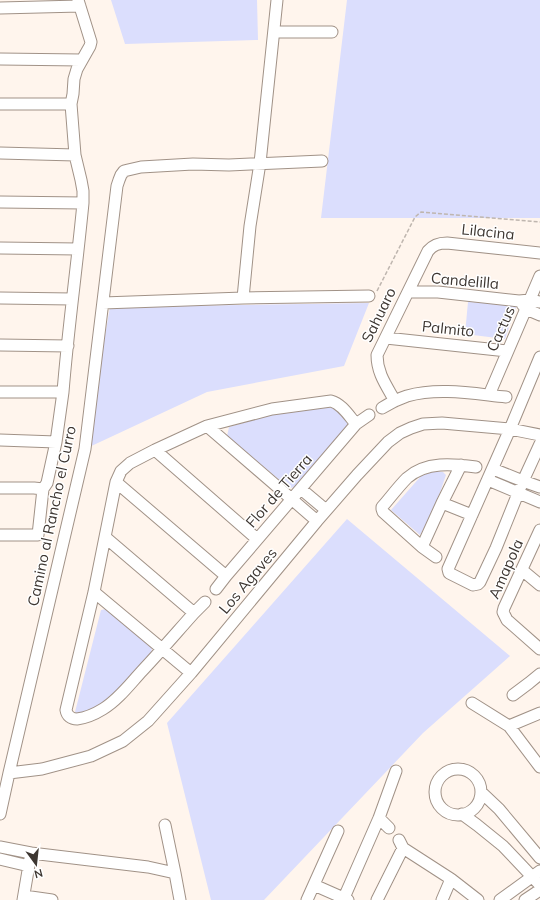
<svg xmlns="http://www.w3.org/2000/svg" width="540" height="900" font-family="Mulish,sans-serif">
  <rect width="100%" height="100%" fill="#fff5ed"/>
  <path fill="#dbdefd" d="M 111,0 L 257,0 L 258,40 L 125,44 Z
    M 347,0 L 540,0 L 540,218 L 321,218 Z
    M 468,302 L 517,304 L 505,339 L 465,334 Z
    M 369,303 L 344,366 L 207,392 L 85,449 L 110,307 Z
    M 324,408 L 338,408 L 348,422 L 347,427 L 297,487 L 289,488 L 227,436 L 229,427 L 277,413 Z
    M 434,471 L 443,472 L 446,475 L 434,510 L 420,535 L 391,510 L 421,476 Z
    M 347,519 L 510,656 L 423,733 L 264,900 L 211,900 L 167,723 Z
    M 106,609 L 152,648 L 151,654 L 119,690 L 100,706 L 79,716 L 75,712 L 101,610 Z"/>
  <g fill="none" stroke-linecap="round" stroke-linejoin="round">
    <g stroke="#a19287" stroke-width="13">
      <path id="minor" d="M 0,8 L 80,6
        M 274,32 L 332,32
        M 0,59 L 81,60
        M 0,104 L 71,104
        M 0,153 L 75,155
        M 0,202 L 83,203
        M 0,248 L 78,249
        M 408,292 L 438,292 L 519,301 L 530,300 L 540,302
        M 0,298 L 72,299
        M 243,298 L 250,226 L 260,163 L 277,0
        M 103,303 L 243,298 L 369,296
        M 522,304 L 526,309 L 540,315
        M 386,338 L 507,351
        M 0,345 L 68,346
        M 540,357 L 510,429 L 448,569 L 449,573 L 473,585 L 478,584 L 480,582 L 496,548 L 523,481 L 540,444
        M 0,392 L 63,392 C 68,329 77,266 83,203 L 83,191 L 81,180 L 75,155 L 71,104 L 73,94 L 74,79 L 77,69 L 90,46 L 91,42 L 78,0
        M 489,395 L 540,276
        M 395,401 C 386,385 377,373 377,355 L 428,251 C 433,245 438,243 447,243 L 540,253
        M 382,408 C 390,403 398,399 407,396 C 439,387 475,394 506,397
        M 207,426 L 317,521
        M 0,440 L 56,442 L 63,392
        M 155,450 L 257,539
        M 493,469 L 523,481 L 540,487
        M 488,480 L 540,502
        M 116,482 L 226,576
        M 0,488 L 34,488 L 43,489 L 47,483 L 56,442
        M 301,489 L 326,510
        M 442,503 L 472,515
        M 540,530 L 504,608 L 503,612 L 507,620 L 540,649
        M 0,535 L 38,535 L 43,489
        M 105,537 L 194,613
        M 422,547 L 442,503 L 461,465
        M 436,557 L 422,547 L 383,512 L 382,509 L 382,507 C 390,498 398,487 407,478 C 426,461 453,464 476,467
        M 522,570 L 540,585
        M 216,589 L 226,576 L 356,424 L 369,415
        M 94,592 L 191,673
        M 205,602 L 194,613 C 177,632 160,652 142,671 C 130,684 118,700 103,709 C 95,714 85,718 77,719 C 71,719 67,716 66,710 L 94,592 L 116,482 L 121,471 L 130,463 L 155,450 L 207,426 L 272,409 L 331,401 C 342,404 349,416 356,424
        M 513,695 L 529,683 L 540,674
        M 472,703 L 509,726 L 540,767
        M 509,726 L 540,713
        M435 792a23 23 0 1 1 46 0a23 23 0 1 1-46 0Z
        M 9,773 L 42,769 L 91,756 L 123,741 L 148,721 L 191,673 L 317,521 L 357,475 L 388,442 L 400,433 L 411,428 L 423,424 L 442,423 L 510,429 L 540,435
        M 481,792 L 499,809 L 540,858
        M 0,814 L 9,773 L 85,449 L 117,186 L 119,180 L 121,175 L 124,171 L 128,170 L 141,167 L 193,164 L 229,165 L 322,161
        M 462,814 L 477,825 L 503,846 L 540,885
        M 379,818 L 389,828
        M 165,825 L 175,873
        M 399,840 L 403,848 L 451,879 L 478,900
        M 0,847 L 31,853
        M 0,859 L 29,866
        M 314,885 L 348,900
        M 24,896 L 52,900
        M 23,900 L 31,853 L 148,867 L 175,873 L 180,900
        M 307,900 L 338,831
        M 343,900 L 379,818 L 396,771
        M 377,900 L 403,848
        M 442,900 L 451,879
        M 500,900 L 540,871
        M 525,900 L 540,890"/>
    </g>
    <path stroke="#bfb6af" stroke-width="1.5" stroke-dasharray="4 2" stroke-linecap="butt" d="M 377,291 L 415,217 L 421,212 L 540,222"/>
    <use href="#minor" stroke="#fff" stroke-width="11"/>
  </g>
  <g text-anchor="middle" stroke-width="3" stroke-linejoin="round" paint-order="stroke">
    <g font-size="15" fill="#3d3631" stroke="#fff">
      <text transform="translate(488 232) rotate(6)" y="5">Lilacina</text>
      <text transform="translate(465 281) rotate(5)" y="5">Candelilla</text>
      <text transform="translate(379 315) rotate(-64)" y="5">Sahuaro</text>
      <text transform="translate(448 329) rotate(6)" y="5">Palmito</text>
      <text transform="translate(501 329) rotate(-66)" y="5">Cactus</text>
      <text transform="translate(279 491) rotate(-49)" y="5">Flor de Tierra</text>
      <text transform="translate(52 516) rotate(-78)" y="5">Camino al Rancho el Curro</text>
      <text transform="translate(506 569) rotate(-66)" y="5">Amapola</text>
      <text transform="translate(248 581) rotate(-50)" y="5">Los Agaves</text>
    </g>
  </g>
  <g transform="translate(36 864) rotate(165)" stroke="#ffffff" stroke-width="3" paint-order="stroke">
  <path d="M0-3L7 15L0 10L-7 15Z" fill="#3d3631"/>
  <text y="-6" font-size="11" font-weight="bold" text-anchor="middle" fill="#3d3631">N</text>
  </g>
</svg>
